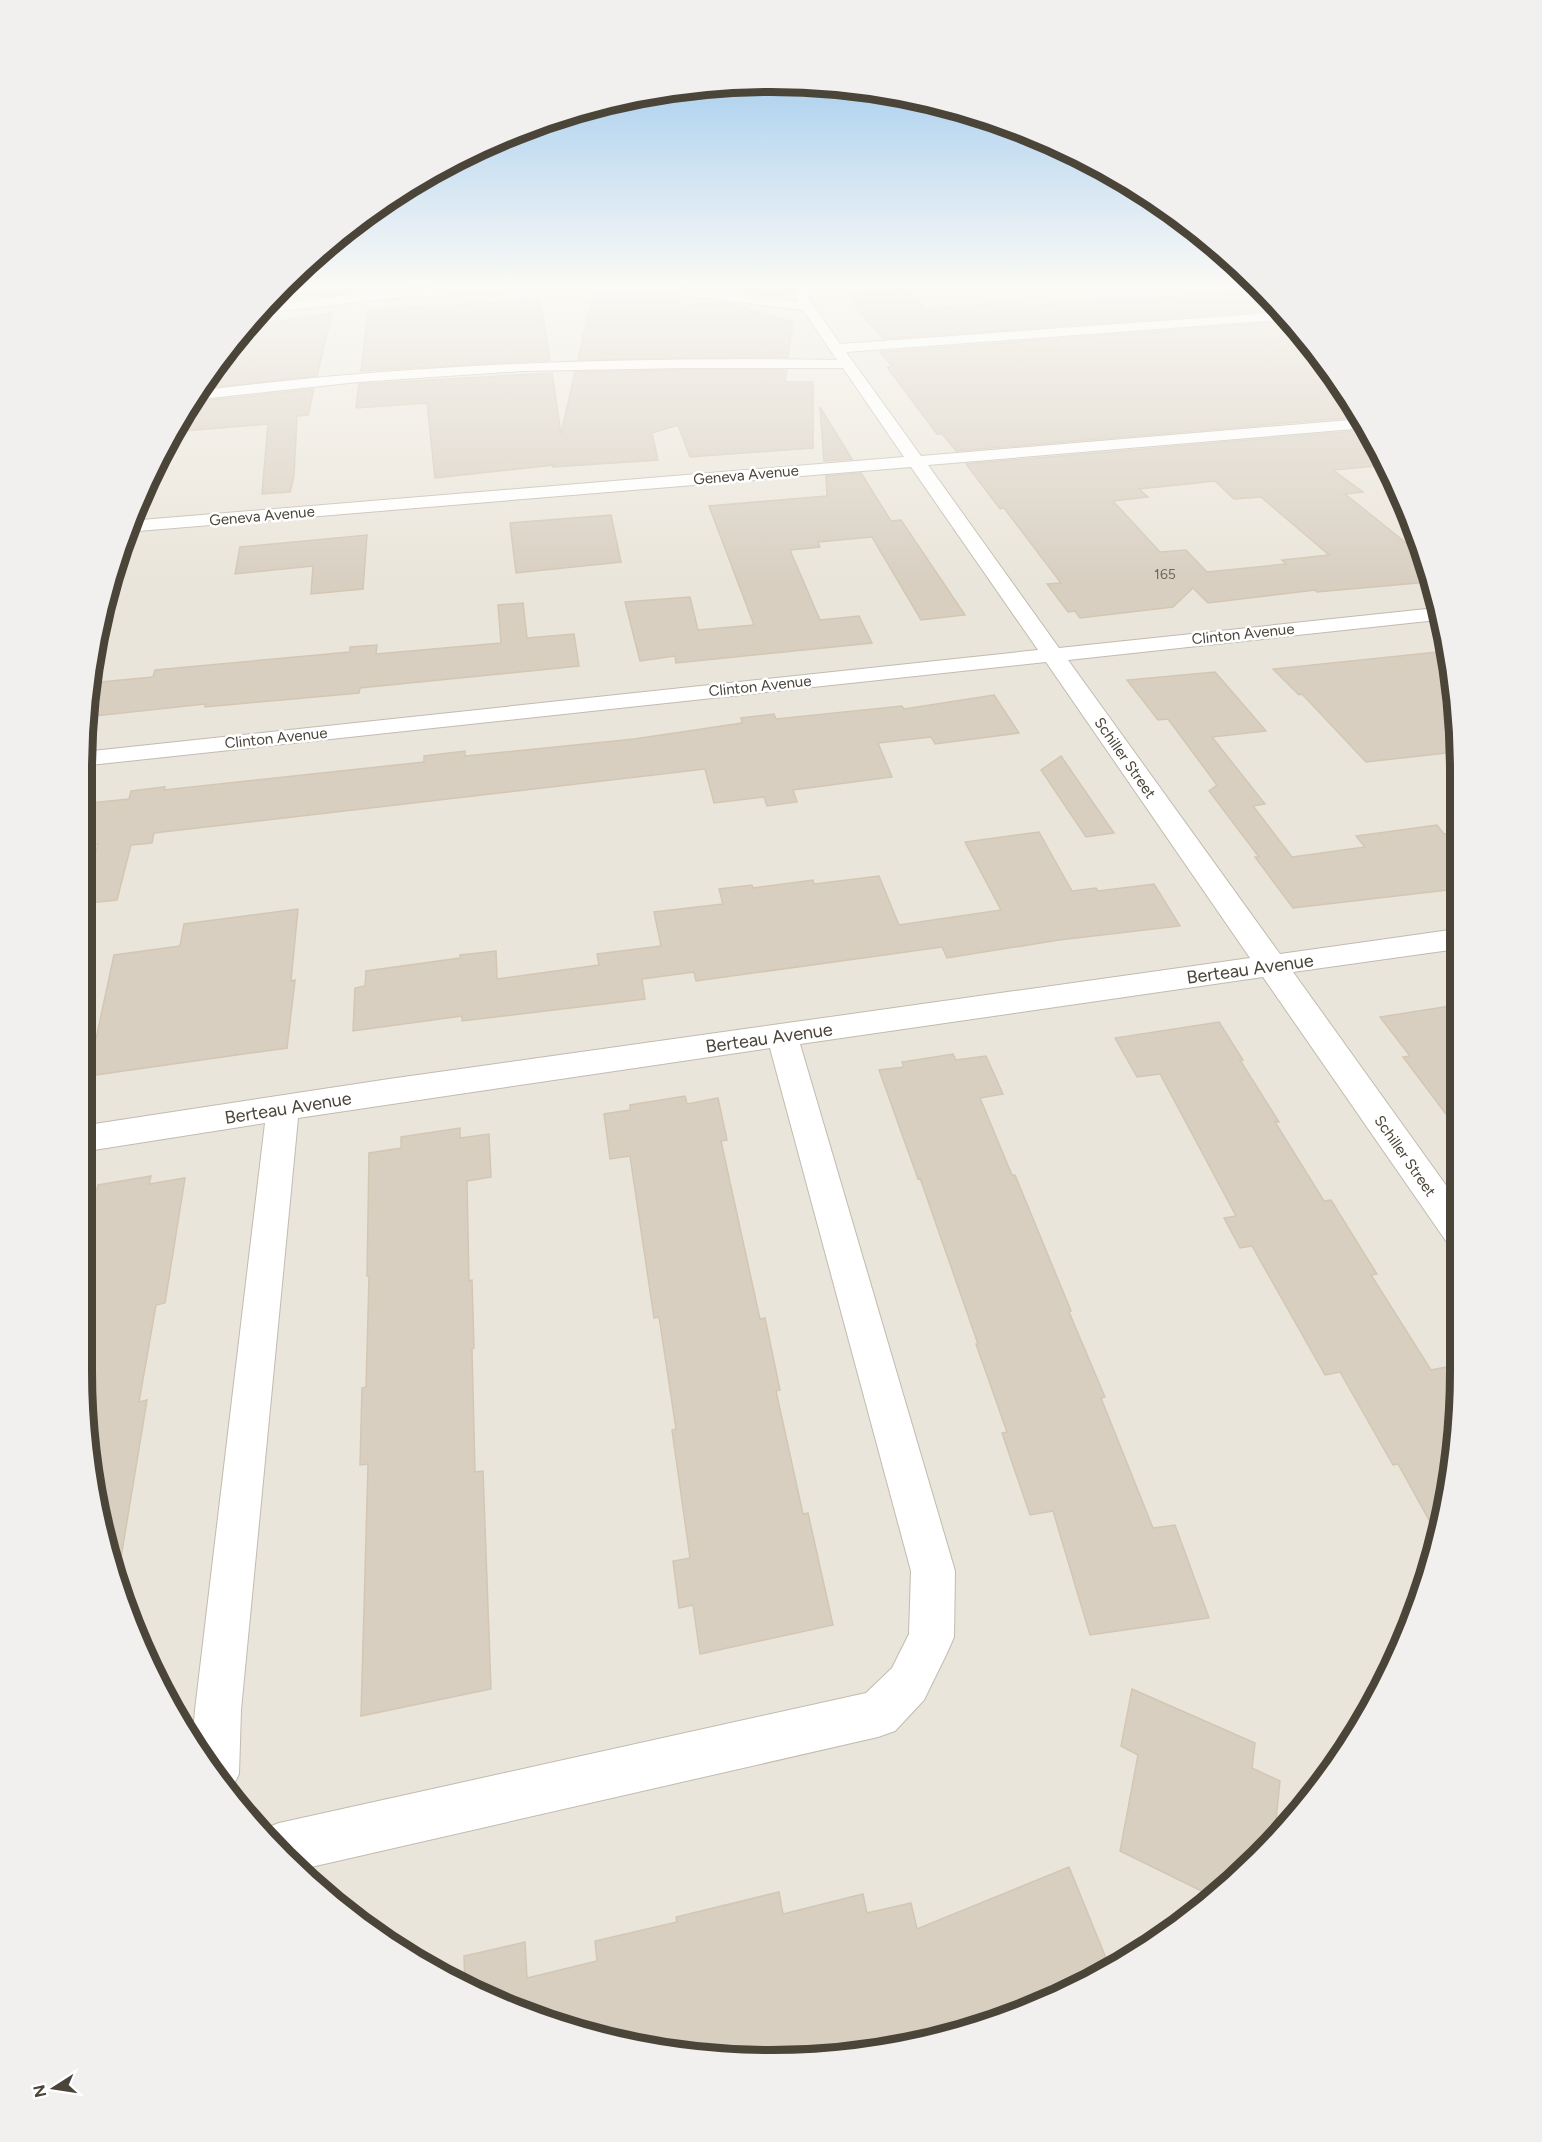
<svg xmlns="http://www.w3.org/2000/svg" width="1542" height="2142" font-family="Figtree,sans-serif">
  <rect width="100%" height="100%" fill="#f6f3ec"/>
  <path fill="#eae5da" d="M 794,283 L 1254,283 L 1290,316 L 1345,388 L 1408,507 L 1455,681 L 1460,1416 L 1438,1549 L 1390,1676 L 1318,1791 L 1226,1890 L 1154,1945 L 1035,2008 L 861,2055 L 681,2055 L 550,2024 L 466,1990 L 316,1890 L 197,1754 L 152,1676 L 105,1550 L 81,1371 L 81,771 L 94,636 L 133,507 L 174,426 L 252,316 L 266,302 L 306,297 L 531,284 L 659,286 L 785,298 L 794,293 Z"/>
  <path fill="#d2eab5" d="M 286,283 L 794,283 L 794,293 L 791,296 L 779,298 L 703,288 L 531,284 L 311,301 L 306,297 L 266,302 Z"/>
  <path fill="#d8cfc1" stroke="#d3c7b4" stroke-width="1.5" fill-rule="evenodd" d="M 907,289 L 925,309 L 1016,302 L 1021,306 L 1253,291 L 1281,310 L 884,339 L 854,306 L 857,305 L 847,294 Z
    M 635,298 L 634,301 L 681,300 L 681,305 L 731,304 L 793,322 L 788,357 L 578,360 L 592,299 Z
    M 540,300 L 550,360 L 361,371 L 368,310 Z
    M 332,313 L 317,376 L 200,389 L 245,326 Z
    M 1293,321 L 1347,392 L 1327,393 L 1360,417 L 956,451 L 942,434 L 937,434 L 887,367 L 892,366 L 880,352 Z
    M 685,370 L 787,370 L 785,382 L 813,382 L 813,448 L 690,457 L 678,425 L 652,433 L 658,460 L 553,467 L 554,465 L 435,478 L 427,403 L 356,408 L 359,384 L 552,373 L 561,434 L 575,372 Z
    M 314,389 L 308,415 L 297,416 L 294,476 L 290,492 L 262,494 L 268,424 L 171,432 L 191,402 Z
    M 820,407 L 852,459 L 824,461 Z
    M 1367,430 L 1386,465 L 1333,470 L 1363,492 L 1345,494 L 1421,555 L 1428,582 L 1317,592 L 1315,590 L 1208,603 L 1193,588 L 1173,607 L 1080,618 L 1075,611 L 1068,612 L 1047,584 L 1061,583 L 1004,508 L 1000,509 L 966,464 ZM 1215,481 L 1234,499 L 1261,497 L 1329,555 L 1282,560 L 1286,564 L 1207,572 L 1186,550 L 1160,552 L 1113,501 L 1148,497 L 1139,489 Z
    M 861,473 L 891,521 L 901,520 L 965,615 L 921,620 L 872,537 L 818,542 L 820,547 L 790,550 L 820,620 L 859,616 L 872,643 L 676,663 L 675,656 L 640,661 L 625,602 L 690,597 L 698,630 L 754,625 L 709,506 L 827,496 L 826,476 Z
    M 611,515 L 621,562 L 516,573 L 510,523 Z
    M 367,535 L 363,589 L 311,594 L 313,566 L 235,574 L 240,547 Z
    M 523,603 L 527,638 L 574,634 L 579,666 L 360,688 L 359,693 L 205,707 L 205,704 L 86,717 L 90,683 L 153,677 L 155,670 L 350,652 L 350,647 L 377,645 L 376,654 L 501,643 L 498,605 Z
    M 1447,651 L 1455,681 L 1455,752 L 1366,762 L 1302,694 L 1299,695 L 1273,669 Z
    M 1215,672 L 1266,731 L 1212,737 L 1265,804 L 1253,806 L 1292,857 L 1365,847 L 1356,836 L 1437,825 L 1444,834 L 1456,832 L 1456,889 L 1293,908 L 1255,857 L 1259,857 L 1209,791 L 1217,785 L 1168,719 L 1158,720 L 1127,680 Z
    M 994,695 L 1019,733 L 935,744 L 931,737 L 878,743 L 892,777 L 793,790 L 797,802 L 767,806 L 764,797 L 714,803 L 705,769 L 154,833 L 152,843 L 131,845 L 117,900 L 81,904 L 98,844 L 81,846 L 81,804 L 129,799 L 131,791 L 165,787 L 164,790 L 424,762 L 424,756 L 465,751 L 465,756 L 634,739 L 742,723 L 741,718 L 774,714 L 776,719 L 902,706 L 904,709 Z
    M 1061,756 L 1114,833 L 1086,837 L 1041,770 Z
    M 1039,832 L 1072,891 L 1096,888 L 1098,891 L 1154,884 L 1180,926 L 1059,940 L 947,958 L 942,947 L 696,981 L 694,972 L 642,979 L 645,999 L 462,1021 L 462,1016 L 353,1031 L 355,988 L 365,986 L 366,971 L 460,958 L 460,955 L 496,951 L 497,979 L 599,965 L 597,954 L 661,946 L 654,912 L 723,904 L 719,889 L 752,885 L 753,888 L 813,880 L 814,884 L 879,876 L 899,925 L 1001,910 L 965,842 Z
    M 298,909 L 291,981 L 295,980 L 287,1048 L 88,1076 L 114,955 L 180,946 L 184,924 Z
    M 1457,1005 L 1457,1038 L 1458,1130 L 1403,1057 L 1410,1056 L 1380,1017 Z
    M 1219,1022 L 1243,1060 L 1240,1060 L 1279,1122 L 1275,1122 L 1324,1201 L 1331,1200 L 1377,1274 L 1371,1275 L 1431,1370 L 1446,1367 L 1459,1389 L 1460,1416 L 1439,1538 L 1398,1464 L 1393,1465 L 1340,1372 L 1325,1375 L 1252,1246 L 1240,1248 L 1224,1218 L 1236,1216 L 1160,1074 L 1137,1077 L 1115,1038 Z
    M 953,1054 L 956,1060 L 986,1056 L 1003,1094 L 980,1098 L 1012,1175 L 1015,1175 L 1071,1311 L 1069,1312 L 1105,1397 L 1101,1398 L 1153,1528 L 1175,1525 L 1209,1618 L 1090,1635 L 1053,1511 L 1030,1515 L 1002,1433 L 1007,1432 L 976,1344 L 978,1344 L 920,1178 L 918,1179 L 879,1070 L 904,1067 L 902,1062 Z
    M 685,1096 L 687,1104 L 718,1098 L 727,1140 L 721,1141 L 760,1319 L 765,1318 L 780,1390 L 776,1391 L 803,1514 L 808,1513 L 833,1625 L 700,1654 L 693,1605 L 679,1608 L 673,1561 L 690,1558 L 672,1430 L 676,1429 L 659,1317 L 654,1318 L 630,1156 L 610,1159 L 604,1114 L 630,1110 L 630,1105 Z
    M 460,1128 L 460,1138 L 489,1134 L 491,1177 L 467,1181 L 469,1281 L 472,1280 L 474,1348 L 472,1349 L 475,1472 L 483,1471 L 491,1689 L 361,1716 L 368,1464 L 360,1465 L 362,1388 L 366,1387 L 369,1276 L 367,1276 L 369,1153 L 401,1148 L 401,1137 Z
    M 151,1176 L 149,1184 L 185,1178 L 165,1303 L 156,1305 L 139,1402 L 147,1400 L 117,1582 L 105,1550 L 81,1371 L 81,1192 L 97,1189 L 98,1185 Z
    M 1132,1689 L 1255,1743 L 1252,1768 L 1280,1781 L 1274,1839 L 1216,1898 L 1120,1851 L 1138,1755 L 1121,1746 Z
    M 1069,1867 L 1110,1968 L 1035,2008 L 861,2055 L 681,2055 L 550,2024 L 465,1989 L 464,1956 L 525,1942 L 527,1978 L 597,1961 L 595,1941 L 677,1922 L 676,1917 L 779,1892 L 783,1914 L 863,1894 L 867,1913 L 911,1903 L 917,1929 Z"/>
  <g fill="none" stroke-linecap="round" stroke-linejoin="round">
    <g stroke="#c2bbae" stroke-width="2">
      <path id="street" d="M 521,283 L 670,286 L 798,302 L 796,297 L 797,283 L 809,283 L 808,297 L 840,344 L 1286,312 L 1292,319 L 846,352 L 921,456 L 1362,419 L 1366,428 L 928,465 L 1059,648 L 1436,608 L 1437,620 L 1068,660 L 1280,954 L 1457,929 L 1457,949 L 1293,972 L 1458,1202 L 1458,1245 L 1446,1241 L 1263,977 L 800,1044 L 955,1571 L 954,1637 L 947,1653 L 924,1700 L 895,1731 L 878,1737 L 298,1870 L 263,1829 L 279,1823 L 866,1693 L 892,1668 L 909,1634 L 911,1571 L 770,1048 L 298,1118 L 241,1710 L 239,1774 L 230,1792 L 192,1746 L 195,1710 L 265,1123 L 81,1152 L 81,1126 L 389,1079 L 1250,958 L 1046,662 L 81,766 L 83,752 L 1038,650 L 911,467 L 126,532 L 129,521 L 904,457 L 843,368 L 685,368 L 521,371 L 358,382 L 192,400 L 199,391 C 411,363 623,357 837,360 L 803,310 L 670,294 L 532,290 L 394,298 L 254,314 L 262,306 L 325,298 L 394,290 Z"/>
    </g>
    <use href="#street" fill="#fff" fill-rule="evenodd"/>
  </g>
  <linearGradient id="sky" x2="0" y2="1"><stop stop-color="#8fc1ec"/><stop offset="0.49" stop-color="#fbfaf6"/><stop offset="1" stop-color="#fbfaf6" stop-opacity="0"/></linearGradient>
  <rect width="1542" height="583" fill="url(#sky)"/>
  <g text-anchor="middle" stroke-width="5" stroke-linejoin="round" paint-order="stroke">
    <g font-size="14" fill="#6e675b">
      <text x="1165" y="579">165</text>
    </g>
    <g font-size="15" fill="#4b4439" stroke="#fff">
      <text transform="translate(746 475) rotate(-5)" y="5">Geneva Avenue</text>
      <text transform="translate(262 516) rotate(-5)" y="5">Geneva Avenue</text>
      <text transform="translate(1243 634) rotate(-6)" y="5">Clinton Avenue</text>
      <text transform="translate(760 686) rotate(-6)" y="5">Clinton Avenue</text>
      <text transform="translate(276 738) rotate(-6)" y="5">Clinton Avenue</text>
      <text transform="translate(1125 758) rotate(55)" y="5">Schiller Street</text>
      <text transform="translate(1405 1156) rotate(55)" y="5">Schiller Street</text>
    </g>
    <g font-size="18" fill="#4b4439" stroke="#fff">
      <text transform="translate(1250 969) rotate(-8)" y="6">Berteau Avenue</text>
      <text transform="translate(769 1038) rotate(-8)" y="6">Berteau Avenue</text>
      <text transform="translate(288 1108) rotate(-9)" y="6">Berteau Avenue</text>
    </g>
  </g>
  <path d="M0 0H1542V2142H0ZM771 92H771A679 679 0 0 1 1450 771V1371A679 679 0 0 1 771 2050H771A679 679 0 0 1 92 1371V771A679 679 0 0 1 771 92Z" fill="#f1f0ef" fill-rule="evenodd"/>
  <path fill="none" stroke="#4b4439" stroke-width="8" d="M771 92H771A679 679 0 0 1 1450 771V1371A679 679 0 0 1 771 2050H771A679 679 0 0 1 92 1371V771A679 679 0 0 1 771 92Z"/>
  <g transform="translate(54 2088) rotate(258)" stroke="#ffffff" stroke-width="4.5" paint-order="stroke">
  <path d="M0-4.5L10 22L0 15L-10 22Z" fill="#4b4439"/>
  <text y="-9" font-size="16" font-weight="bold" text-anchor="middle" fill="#4b4439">N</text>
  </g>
</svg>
